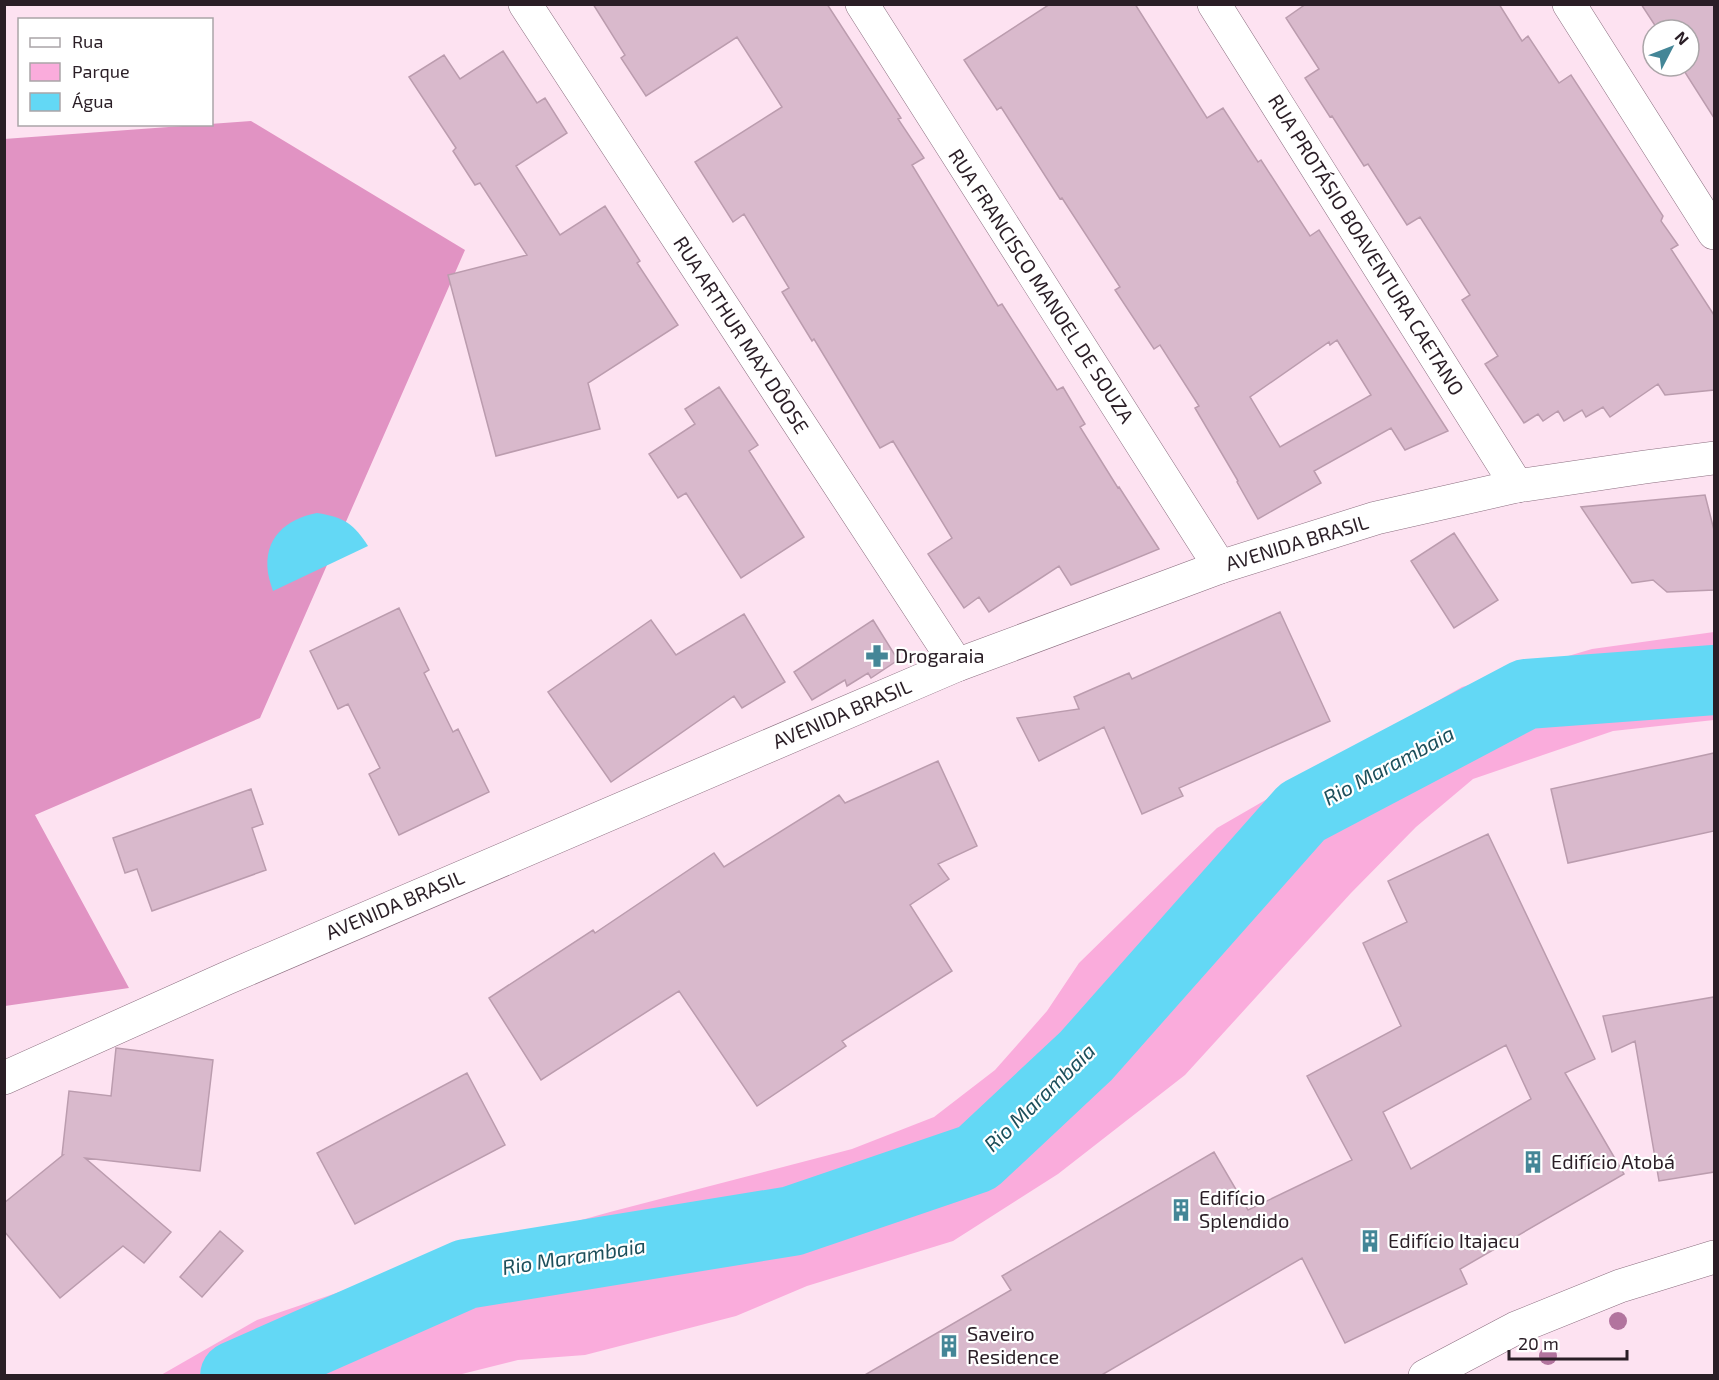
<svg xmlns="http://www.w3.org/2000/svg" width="1719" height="1380" font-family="'Exo 2',sans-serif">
  <rect width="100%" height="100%" fill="#fde2f1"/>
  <path fill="#faacdc" d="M 1714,632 L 1714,720 L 1613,731 L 1473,779 L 1416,827 L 1351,893 L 1185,1075 L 1058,1174 L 953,1241 L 807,1286 L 736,1316 L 585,1355 L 518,1360 L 454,1376 L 161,1375 L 257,1320 L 410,1268 L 610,1212 L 852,1149 L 934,1117 L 995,1070 L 1047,1011 L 1079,963 L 1217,828 L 1462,687 L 1592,649 Z"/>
  <path fill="#e193c3" d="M 251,121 L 465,250 L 260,718 L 35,815 L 129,988 L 5,1006 L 4,139 Z"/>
  <path fill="#63d8f5" d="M 317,513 C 344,517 354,524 368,546 L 273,591 C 271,585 269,579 268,573 C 263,538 286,519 317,513 Z"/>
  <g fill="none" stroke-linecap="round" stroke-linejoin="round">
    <path stroke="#63d8f5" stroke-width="70" d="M 235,1376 L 466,1274 L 792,1221 L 977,1158 L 1086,1056 L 1302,812 L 1526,694 L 1714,680"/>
  </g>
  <path fill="#d9b9cc" stroke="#bb9cae" stroke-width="1.5" fill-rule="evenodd" d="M 593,4 L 827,4 L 901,118 L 898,119 L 924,158 L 912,165 L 998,306 L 1002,304 L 1057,390 L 1063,387 L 1085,424 L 1080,427 L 1118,488 L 1119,487 L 1159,549 L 1071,585 L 1059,566 L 989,612 L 979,597 L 964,608 L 928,554 L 952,538 L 893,441 L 880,448 L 814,339 L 812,341 L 782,292 L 789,288 L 744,214 L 733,222 L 695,162 L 782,107 L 737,37 L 646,96 L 621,58 L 625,55 Z
    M 1050,4 L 1135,4 L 1207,118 L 1223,108 L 1258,162 L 1261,160 L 1310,236 L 1319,230 L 1448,431 L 1405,450 L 1391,428 L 1314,471 L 1321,483 L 1258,519 L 1237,482 L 1238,481 L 1195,408 L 1199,406 L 1160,345 L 1154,349 L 1115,290 L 1120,287 L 1062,198 L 1060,199 L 1001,107 L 997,110 L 964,60 ZM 1337,340 L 1371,395 L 1280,447 L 1250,397 L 1329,342 L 1330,345 Z
    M 1306,4 L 1499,4 L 1522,41 L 1528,36 L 1559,83 L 1571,75 L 1663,216 L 1661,221 L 1678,245 L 1671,249 L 1714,315 L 1714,390 L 1665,395 L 1658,384 L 1610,417 L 1603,407 L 1586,417 L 1582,410 L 1564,421 L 1558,411 L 1543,421 L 1538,414 L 1524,423 L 1485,364 L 1498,356 L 1462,300 L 1470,295 L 1420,217 L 1407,225 L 1368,164 L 1364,166 L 1332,116 L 1330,117 L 1305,78 L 1319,69 L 1286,18 Z
    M 1641,4 L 1714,4 L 1714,118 L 1681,66 L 1689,66 L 1689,30 L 1658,30 Z
    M 503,51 L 537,103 L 545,98 L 567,133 L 516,166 L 560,235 L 605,206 L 640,261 L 637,263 L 678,325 L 588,383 L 600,429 L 496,456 L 448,275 L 527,255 L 480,183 L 475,185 L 453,151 L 456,148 L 409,77 L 444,55 L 460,79 Z
    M 719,387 L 758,445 L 749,451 L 804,537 L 741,578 L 686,493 L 678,498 L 649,454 L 695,424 L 685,409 Z
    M 1705,495 L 1714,530 L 1714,590 L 1667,592 L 1653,580 L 1632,583 L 1581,507 Z
    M 1454,533 L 1498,600 L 1454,628 L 1411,561 Z
    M 399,608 L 429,670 L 424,673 L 453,732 L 458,729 L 489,792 L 399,835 L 369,774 L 380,768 L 348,704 L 338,709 L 310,651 Z
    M 1280,612 L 1330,721 L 1179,788 L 1183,796 L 1142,814 L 1104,727 L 1039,761 L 1017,718 L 1079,709 L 1074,697 L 1129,673 L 1132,679 Z
    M 744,614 L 785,682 L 742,708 L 734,696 L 611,782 L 548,692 L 651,620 L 676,655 Z
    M 873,620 L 898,660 L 871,678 L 868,673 L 847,686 L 845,680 L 812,700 L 794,672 Z
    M 1714,753 L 1714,831 L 1568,863 L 1551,789 Z
    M 938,761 L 977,846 L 938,864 L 949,879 L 910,905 L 952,971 L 842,1041 L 846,1046 L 757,1106 L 679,991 L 541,1080 L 489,998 L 593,930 L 595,933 L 714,853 L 724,867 L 839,795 L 845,803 Z
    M 251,789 L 263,824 L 252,828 L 266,870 L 152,911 L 137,869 L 125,873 L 113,838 Z
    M 1488,834 L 1595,1059 L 1565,1073 L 1624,1174 L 1460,1269 L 1467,1284 L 1345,1343 L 1302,1258 L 1100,1376 L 863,1376 L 1011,1290 L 1002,1276 L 1214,1152 L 1248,1210 L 1352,1160 L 1307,1076 L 1401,1026 L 1363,943 L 1407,922 L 1388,881 ZM 1506,1045 L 1531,1099 L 1411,1169 L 1383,1112 Z
    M 1714,997 L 1714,1172 L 1659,1181 L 1635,1041 L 1612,1052 L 1603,1016 Z
    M 116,1048 L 213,1060 L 200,1171 L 85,1158 L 171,1232 L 144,1263 L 123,1246 L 60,1298 L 4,1231 L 4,1203 L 63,1155 L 62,1155 L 69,1091 L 111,1096 Z
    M 467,1073 L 505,1145 L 355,1224 L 317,1153 Z
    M 220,1231 L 243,1251 L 202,1297 L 180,1277 Z"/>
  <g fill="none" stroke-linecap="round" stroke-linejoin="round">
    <g stroke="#8c6f80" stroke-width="34">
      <path id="street" d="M 525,4 L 957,665
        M 862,4 L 1220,567
        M 1214,4 L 1517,486"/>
    </g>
    <g stroke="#8c6f80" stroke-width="34">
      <path id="secondary" d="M 1569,4 L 1714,233"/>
    </g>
    <g stroke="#8c6f80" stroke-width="34">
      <path id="primary" d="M 4,1078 L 227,978 L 957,665 L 1220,567 L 1376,518 L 1517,486 L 1645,467 L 1714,458
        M 1425,1376 L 1516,1328 L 1620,1286 L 1714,1257"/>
    </g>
    <use href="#street" stroke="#fff" stroke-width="33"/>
    <use href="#secondary" stroke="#fff" stroke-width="33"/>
    <use href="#primary" stroke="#fff" stroke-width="33"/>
  </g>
  <g fill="#b2749e">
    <circle cx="1618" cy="1321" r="9"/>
    <circle cx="1548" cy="1356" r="9"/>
  </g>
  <defs>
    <g id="pharmacy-bare" transform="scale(1.8)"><path d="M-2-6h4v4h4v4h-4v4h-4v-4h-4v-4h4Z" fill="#448697" stroke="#fff" stroke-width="2.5" paint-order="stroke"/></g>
    <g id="building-bare" transform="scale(1.8)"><path d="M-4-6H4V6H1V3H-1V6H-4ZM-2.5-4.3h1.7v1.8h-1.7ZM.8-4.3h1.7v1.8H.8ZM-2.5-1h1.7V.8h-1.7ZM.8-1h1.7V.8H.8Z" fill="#448697" stroke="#fff" stroke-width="2.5" paint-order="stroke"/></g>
  </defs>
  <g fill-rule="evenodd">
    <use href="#pharmacy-bare" x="877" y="656"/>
    <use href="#building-bare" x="1533" y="1162"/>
    <use href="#building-bare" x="1181" y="1210"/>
    <use href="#building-bare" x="1370" y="1241"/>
    <use href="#building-bare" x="949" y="1346"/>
  </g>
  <g text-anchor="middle" stroke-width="4.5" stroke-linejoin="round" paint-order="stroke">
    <g font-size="20" fill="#2a1e26" stroke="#fff">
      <text transform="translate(1366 245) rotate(58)" y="7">RUA PROTÁSIO BOAVENTURA CAETANO</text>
      <text transform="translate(1041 286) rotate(57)" y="7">RUA FRANCISCO MANOEL DE SOUZA</text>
      <text transform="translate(741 335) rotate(57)" y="7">RUA ARTHUR MAX DÔOSE</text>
      <text transform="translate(1297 543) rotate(-17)" y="7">AVENIDA BRASIL</text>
      <text transform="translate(842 714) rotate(-23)" y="7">AVENIDA BRASIL</text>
      <text transform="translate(395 905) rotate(-23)" y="7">AVENIDA BRASIL</text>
    </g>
    <g font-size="20" fill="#2a1e26" stroke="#fff" text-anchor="start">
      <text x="895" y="663">Drogaraia</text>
      <text x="1551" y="1169">Edifício Atobá</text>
      <text x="1199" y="1205">Edifício<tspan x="1199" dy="23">Splendido</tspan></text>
      <text x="1388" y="1248">Edifício Itajacu</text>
      <text x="967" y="1341">Saveiro<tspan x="967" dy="23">Residence</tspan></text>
    </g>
    <g font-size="21" font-style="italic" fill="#1d4f5b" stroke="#fff">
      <text transform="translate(1389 766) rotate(-28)" y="7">Rio Marambaia</text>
      <text transform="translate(1040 1098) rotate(-44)" y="7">Rio Marambaia</text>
      <text transform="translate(574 1257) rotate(-9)" y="7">Rio Marambaia</text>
    </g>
  </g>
  <rect width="1719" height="1380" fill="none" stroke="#2a1e26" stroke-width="12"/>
  <rect x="18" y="18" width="195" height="108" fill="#ffffff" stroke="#aaa5a8" stroke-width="1.5"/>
  <rect x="30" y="38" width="30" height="9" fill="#ffffff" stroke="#aaa5a8" stroke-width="1.5"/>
  <text x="72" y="48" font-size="18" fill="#2a1e26">Rua</text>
  <rect x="30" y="63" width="30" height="18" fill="#faacdc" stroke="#aaa5a8" stroke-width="1.5"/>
  <text x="72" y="78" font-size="18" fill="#2a1e26">Parque</text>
  <rect x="30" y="93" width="30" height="18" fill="#63d8f5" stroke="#aaa5a8" stroke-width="1.5"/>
  <text x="72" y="108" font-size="18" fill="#2a1e26">Água</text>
  <g transform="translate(1671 48) rotate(48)"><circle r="28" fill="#ffffff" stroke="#aaa5a8" stroke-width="1.5"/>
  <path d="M0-4.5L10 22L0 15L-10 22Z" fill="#448697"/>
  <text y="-9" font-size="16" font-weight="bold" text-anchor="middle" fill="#2a1e26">N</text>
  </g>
  <path d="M1509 1350v9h118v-9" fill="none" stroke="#2a1e26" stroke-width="3"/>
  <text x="1518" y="1350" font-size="18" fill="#2a1e26" stroke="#ffffff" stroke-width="4.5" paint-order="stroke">20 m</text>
</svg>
